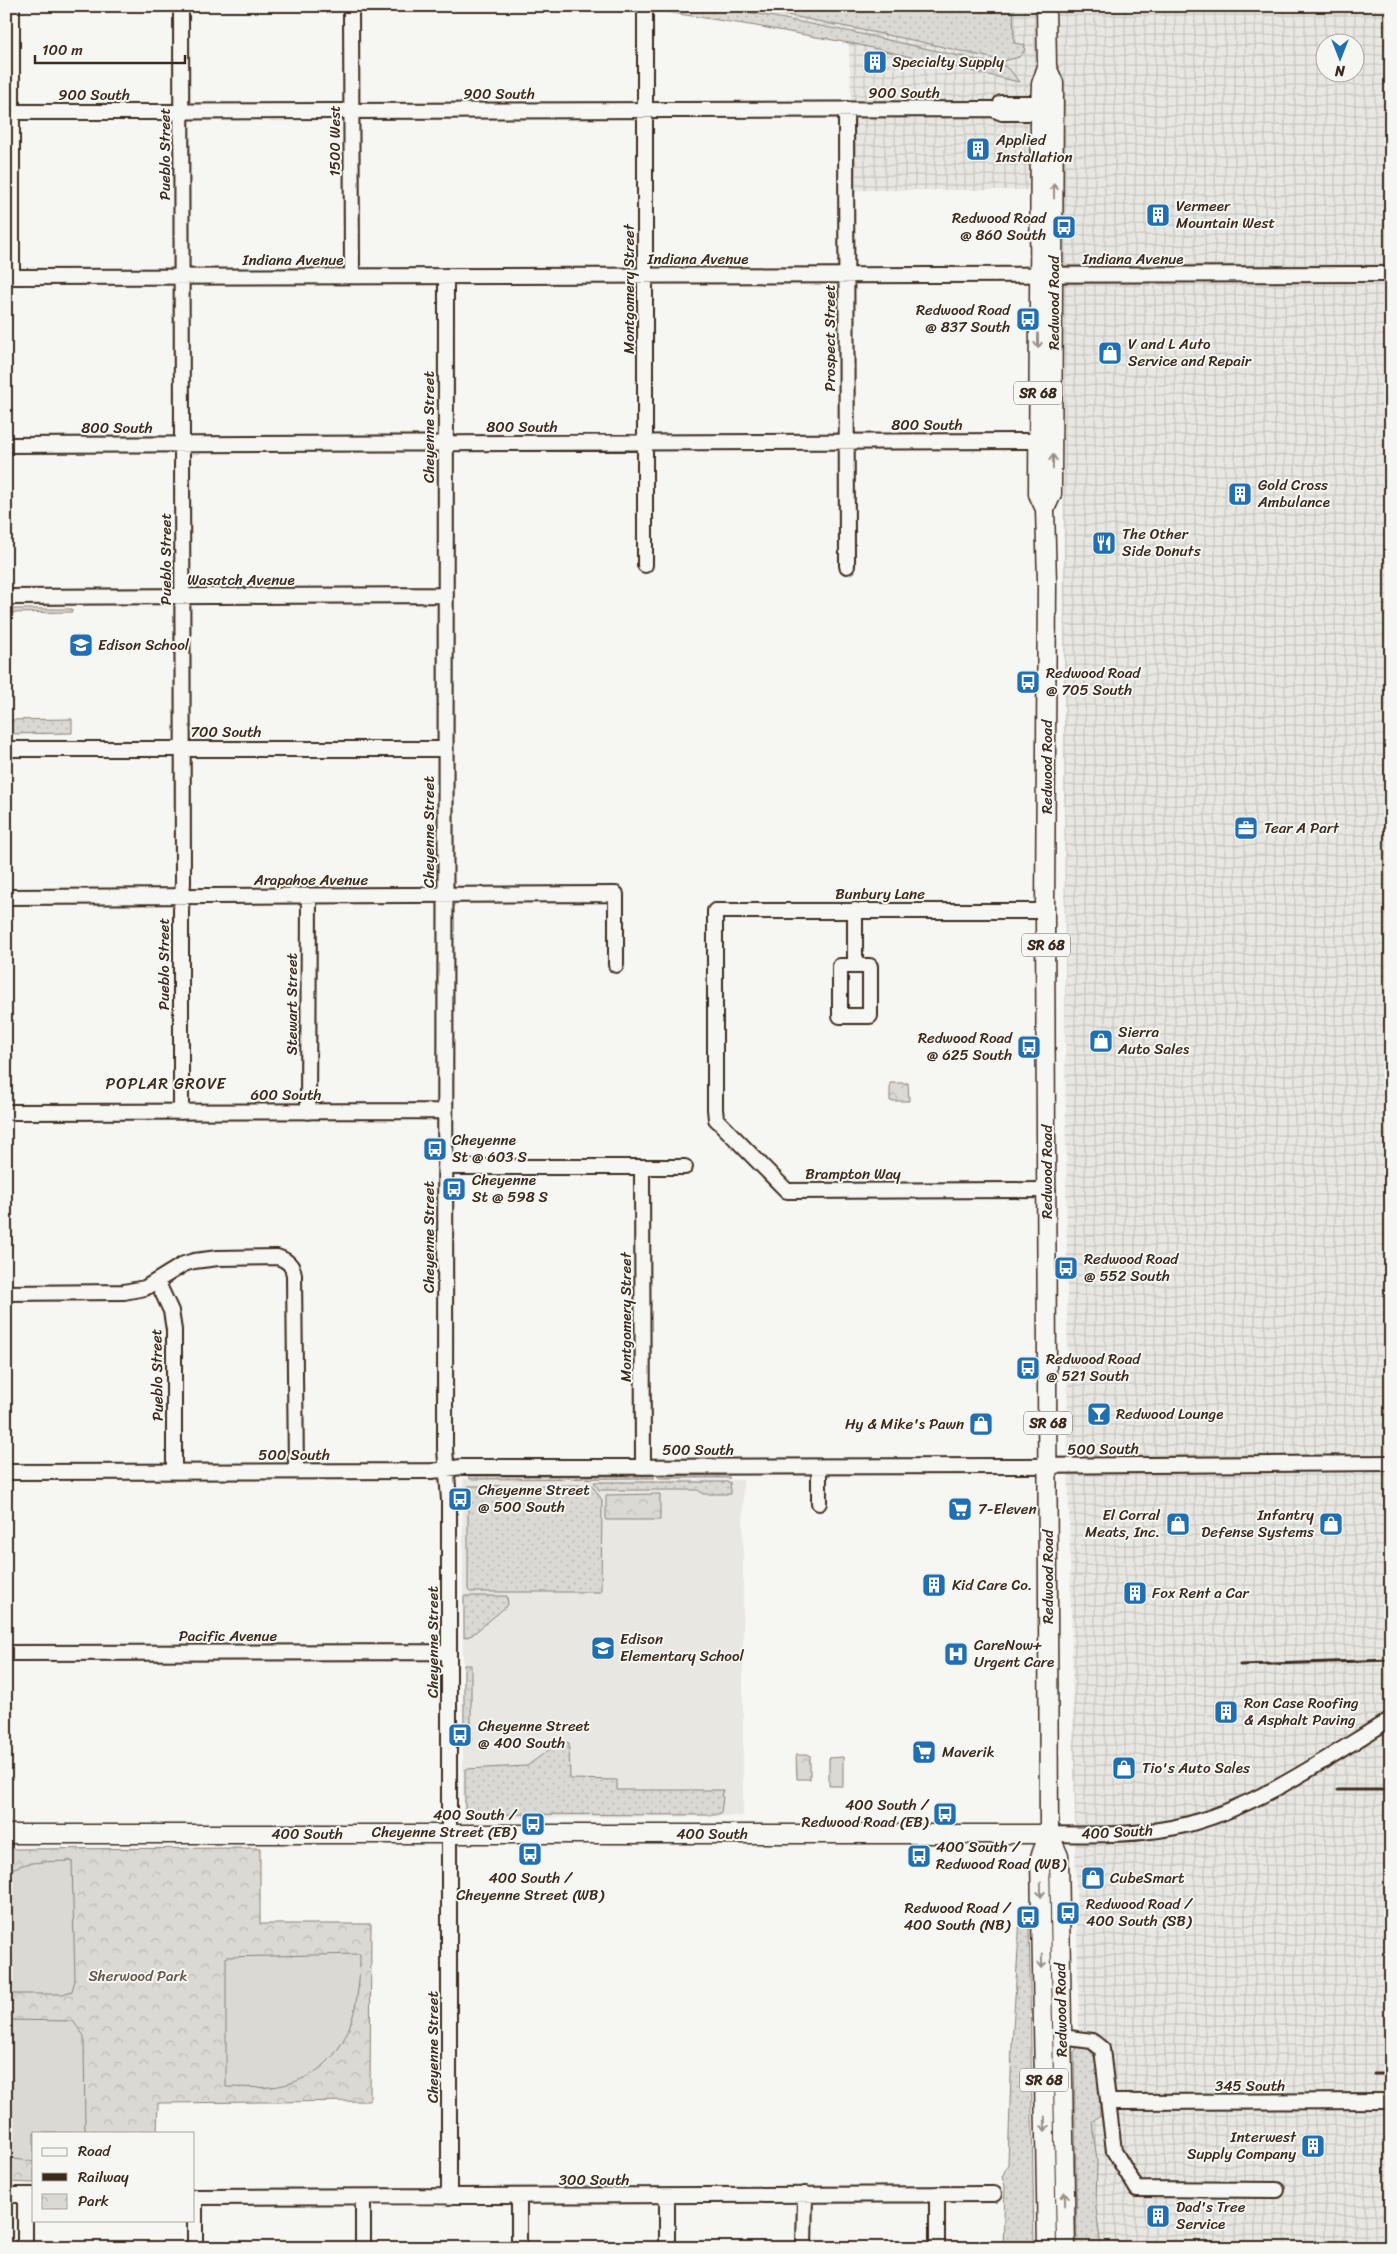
<svg xmlns="http://www.w3.org/2000/svg" width="1397" height="2254" font-family="Sriracha,sans-serif">
  <defs>
    <pattern id="industrial-grid" width="8" height="8" patternUnits="userSpaceOnUse" patternTransform="scale(1.25)"><rect width="8" height="8" fill="#e8e7e2"/><path d="M0 4h8M4 0v8" fill="none" stroke="#c8c6c1"/></pattern>
    <pattern id="grass-dots" width="8" height="8" patternUnits="userSpaceOnUse" patternTransform="scale(1.25)"><rect width="8" height="8" fill="#dad9d3"/><path d="M2 2h.1M6 6h.1" fill="none" stroke="#bcbab5" stroke-width="1.8" stroke-linecap="round"/></pattern>
    <pattern id="park-crowns" width="20" height="18" patternUnits="userSpaceOnUse" patternTransform="scale(1.25)"><rect width="20" height="18" fill="#dad9d3"/><path d="M2 6a3 3 0 1 1 6 0M12 15a3 3 0 1 1 6 0" fill="none" stroke="#bcbab5"/></pattern>
  </defs>
  <rect width="100%" height="100%" fill="#f6f6f2"/>
  <filter id="ink" filterUnits="userSpaceOnUse"><feTurbulence type="fractalNoise" baseFrequency=".02" numOctaves="2"/><feDisplacementMap in="SourceGraphic" scale="10" xChannelSelector="R" yChannelSelector="G"/><feConvolveMatrix kernelMatrix="1 2 1 2 8 2 1 2 1" color-interpolation-filters="sRGB"/></filter>
  <g filter="url(#ink)">
    <path fill="#e8e7e2" d="M 463,1479 L 743,1480 L 743,1816 L 463,1818 Z"/>
    <path fill="url(#industrial-grid)" fill-rule="evenodd" d="M 720,6 L 1391,6 L 1391,2248 L 1083,2248 L 1068,1450 L 1064,799 L 1063,190 L 856,190 L 848,30 ZM 1324,42 L 1354,42 L 1354,72 L 1324,72 Z"/>
    <path fill="url(#grass-dots)" stroke="#8a8278" d="M 660,6 L 711,6 L 753,13 L 852,32 L 1004,66 L 1011,71 L 1019,82 L 855,44 L 756,26 L 660,11 Z
      M 742,6 L 1013,6 L 1014,43 L 1025,45 L 1024,52 L 1019,57 L 1004,61 L 917,41 Z
      M 6,609 L 72,609 L 72,612 L 6,613 Z
      M 72,719 L 72,733 L 6,734 L 6,720 Z
      M 469,1476 L 653,1476 L 655,1478 L 470,1479 Z
      M 657,1476 L 727,1476 L 730,1478 L 659,1478 Z
      M 594,1482 L 730,1482 L 731,1494 L 703,1494 L 698,1490 L 599,1490 Z
      M 592,1485 L 602,1500 L 601,1592 L 470,1592 L 468,1590 L 468,1486 Z
      M 464,1596 L 507,1596 L 508,1605 L 472,1635 L 464,1638 Z
      M 464,1665 L 471,1665 L 471,1741 L 464,1741 Z
      M 561,1741 L 569,1743 L 570,1779 L 617,1780 L 617,1790 L 723,1790 L 721,1796 L 723,1797 L 721,1813 L 714,1815 L 465,1814 L 465,1769 L 527,1766 Z
      M 1020,1918 L 1029,1918 L 1034,2248 L 1003,2248 L 1005,2186 L 1002,2177 L 1008,2164 L 1012,2045 Z
      M 1078,2046 C 1105,2046 1099,2097 1100,2115 L 1092,2122 L 1097,2161 L 1096,2208 L 1101,2248 L 1077,2248 L 1074,2052 Z"/>
    <path fill="url(#park-crowns)" stroke="#8a8278" d="M 890,1083 L 908,1083 L 909,1101 L 890,1101 Z
      M 660,1494 L 660,1520 L 606,1520 L 606,1495 Z
      M 796,1755 L 810,1755 L 810,1779 L 797,1779 Z
      M 260,1848 L 260,1924 L 371,1924 L 370,2101 L 158,2103 L 157,2133 L 34,2133 L 34,2183 L 6,2182 L 6,1849 Z"/>
    <path fill="#dad9d3" stroke="#8a8278" d="M 843,1757 L 843,1786 L 829,1786 L 829,1758 Z
      M 72,1861 L 75,1980 L 72,1991 L 63,1994 L 6,1994 L 6,1872 C 26,1860 50,1862 72,1861 Z
      M 360,1954 C 360,2011 348,2069 284,2085 C 268,2089 243,2087 226,2087 L 226,1957 Z
      M 6,2020 L 73,2021 L 84,2036 L 85,2133 L 34,2133 L 34,2162 L 15,2159 L 6,2153 Z"/>
    <g fill="none" stroke-linecap="round" stroke-linejoin="round">
      <g stroke="#3b2a1e" stroke-width="18">
        <path id="minor" d="M 12,6 L 12,277
          M 351,6 L 352,276
          M 645,13 L 645,565
          M 1001,103 L 1040,103
          M 846,109 L 847,566
          M 6,112 L 992,109 L 1002,113 L 1040,113
          M 446,276 L 445,1449 L 449,1500 L 449,2197
          M 6,277 L 1391,274
          M 6,445 L 1039,441
          M 6,597 L 446,595
          M 6,749 L 445,749
          M 6,897 L 616,894 L 616,965
          M 855,910 L 855,966 L 870,966 L 870,1016 L 840,1016 L 840,966 L 855,966
          M 1045,911 L 715,911 L 715,1109 L 716,1119 L 787,1191 L 1048,1190
          M 6,1112 L 445,1111
          M 181,1112 L 181,910 L 183,883 L 181,6
          M 308,1112 L 309,896
          M 445,1167 L 685,1167
          M 642,1167 L 643,1467
          M 157,1281 L 171,1311 L 174,1330 L 174,1471
          M 6,1293 L 124,1292 L 145,1288 L 184,1264 L 194,1261 L 218,1258 L 277,1257 C 287,1260 293,1265 294,1275 L 296,1471
          M 819,1467 L 819,1503
          M 6,1472 L 432,1471 L 461,1467 L 1022,1466 L 1391,1463
          M 6,1653 L 449,1652
          M 1049,1834 C 1095,1835 1143,1836 1189,1824 C 1263,1804 1326,1758 1391,1719
          M 1061,2037 L 1092,2041 L 1102,2049 L 1114,2151 L 1137,2189 L 1277,2190
          M 1109,2102 L 1391,2101
          M 937,2194 L 937,2248
          M 6,2195 L 33,2195
          M 25,2195 L 25,2248
          M 667,2196 L 667,2248
          M 194,2197 L 994,2194
          M 519,2197 L 519,2248
          M 195,2198 L 195,2248
          M 363,2248 L 363,2197
          M 804,2248 L 805,2194"/>
      </g>
      <g stroke="#3b2a1e" stroke-width="21">
        <path id="major" d="M 1046,6 L 1047,67 L 1041,84 L 1040,113 L 1038,494 L 1045,509 L 1047,582 L 1045,911 L 1049,1834 L 1040,1857 L 1047,2248
          M 1045,509 L 1052,494 L 1054,83 L 1047,67
          M 6,1834 L 1049,1834
          M 1049,1834 L 1059,1856 L 1066,2248"/>
      </g>
      <use href="#minor" stroke="#f6f6f2" stroke-width="14"/>
      <use href="#major" stroke="#f6f6f2" stroke-width="18"/>
      <path stroke="#3b2a1e" stroke-width="3" d="M 1240,1665 L 1391,1660
        M 1338,1790 L 1391,1790
        M 1374,2074 L 1391,2074
        M 1383,2248 L 1391,2244"/>
    </g>
    <defs><path id="oneway-shaft" d="M-6 0H5M1.5-3L5.5 0L1.5 3" fill="none" stroke-width="1.6" stroke-linecap="round" stroke-linejoin="round" transform="scale(1.25)"/></defs>
    <g stroke="#989088">
      <use href="#oneway-shaft" transform="translate(1054 191) rotate(-90)"/>
      <use href="#oneway-shaft" transform="translate(1038 341) rotate(90)"/>
      <use href="#oneway-shaft" transform="translate(1053 462) rotate(-89)"/>
      <use href="#oneway-shaft" transform="translate(1041 1890) rotate(89)"/>
      <use href="#oneway-shaft" transform="translate(1042 1961) rotate(89)"/>
      <use href="#oneway-shaft" transform="translate(1045 2124) rotate(89)"/>
      <use href="#oneway-shaft" transform="translate(1065 2199) rotate(-91)"/>
    </g>
  </g>
  <defs>
    <g id="building-square" transform="scale(1.25)"><rect x="-9" y="-9" width="18" height="18" rx="4" fill="#1f6fb2" stroke="#f6f6f2"/><path d="M-4-6H4V6H1V3H-1V6H-4ZM-2.5-4.3h1.7v1.8h-1.7ZM.8-4.3h1.7v1.8H.8ZM-2.5-1h1.7V.8h-1.7ZM.8-1h1.7V.8H.8Z" fill="#fff"/></g>
    <g id="bus-square" transform="scale(1.25)"><rect x="-9" y="-9" width="18" height="18" rx="4" fill="#1f6fb2" stroke="#f6f6f2"/><path d="M-5-6H5V4H4V6H2V4H-2V6H-4V4H-5ZM-3.5-4V0h7V-4ZM-3.5 1.2v1.5H-2V1.2ZM2 1.2v1.5H3.5V1.2Z" fill="#fff"/></g>
    <g id="shop-square" transform="scale(1.25)"><rect x="-9" y="-9" width="18" height="18" rx="4" fill="#1f6fb2" stroke="#f6f6f2"/><path d="M-5-2.5h2.3a2.7 3.5 0 0 1 5.4 0H5L5.5 6h-11ZM-1.5-2.5h3a1.5 2.3 0 0 0-3 0Z" fill="#fff"/></g>
    <g id="restaurant-square" transform="scale(1.25)"><rect x="-9" y="-9" width="18" height="18" rx="4" fill="#1f6fb2" stroke="#f6f6f2"/><path d="M-5-6h1v4h1v-4h1v4h1v-4h1v5L-1.5 .5V6h-2V.5L-5-1ZM5-6V6H3V1.5H1.5Q1.5-4 5-6Z" fill="#fff"/></g>
    <g id="school-square" transform="scale(1.25)"><rect x="-9" y="-9" width="18" height="18" rx="4" fill="#1f6fb2" stroke="#f6f6f2"/><path d="M0-5L7-2L0 1L-7-2ZM-4 1L0 2.5L4 1V4Q0 6-4 4Z" fill="#fff"/></g>
    <g id="office-square" transform="scale(1.25)"><rect x="-9" y="-9" width="18" height="18" rx="4" fill="#1f6fb2" stroke="#f6f6f2"/><path d="M-6-3h4V-5.5h4V-3h4V5H-6ZM-1-4.5V-3h2v-1.5ZM-6 0V1H6V0Z" fill="#fff"/></g>
    <g id="bar-square" transform="scale(1.25)"><rect x="-9" y="-9" width="18" height="18" rx="4" fill="#1f6fb2" stroke="#f6f6f2"/><path d="M-6-5H6L.8 .8V4.5H3.5V6h-7V4.5H-.8V.8Z" fill="#fff"/></g>
    <g id="supermarket-square" transform="scale(1.25)"><rect x="-9" y="-9" width="18" height="18" rx="4" fill="#1f6fb2" stroke="#f6f6f2"/><path d="M-6-5.5h2.5l.6 2H6L4.5 2H-2.5L-4.4-4H-6ZM-1.5 3.2a1.3 1.3 0 1 0 .1 0ZM3 3.2a1.3 1.3 0 1 0 .1 0Z" fill="#fff"/></g>
    <g id="hospital-square" transform="scale(1.25)"><rect x="-9" y="-9" width="18" height="18" rx="4" fill="#1f6fb2" stroke="#f6f6f2"/><path d="M-5-5h3v3.5h4V-5h3V5h-3V1.5h-4V5h-3Z" fill="#fff"/></g>
  </defs>
  <g fill-rule="evenodd">
    <use href="#building-square" x="875" y="62"/>
    <use href="#building-square" x="978" y="149"/>
    <use href="#building-square" x="1158" y="215"/>
    <use href="#bus-square" x="1064" y="227"/>
    <use href="#bus-square" x="1028" y="319"/>
    <use href="#shop-square" x="1110" y="353"/>
    <use href="#building-square" x="1240" y="494"/>
    <use href="#restaurant-square" x="1104" y="543"/>
    <use href="#school-square" x="81" y="645"/>
    <use href="#bus-square" x="1028" y="682"/>
    <use href="#office-square" x="1246" y="828"/>
    <use href="#shop-square" x="1101" y="1041"/>
    <use href="#bus-square" x="1029" y="1047"/>
    <use href="#bus-square" x="435" y="1149"/>
    <use href="#bus-square" x="454" y="1189"/>
    <use href="#bus-square" x="1066" y="1268"/>
    <use href="#bus-square" x="1028" y="1368"/>
    <use href="#bar-square" x="1099" y="1414"/>
    <use href="#shop-square" x="981" y="1424"/>
    <use href="#bus-square" x="460" y="1499"/>
    <use href="#supermarket-square" x="960" y="1509"/>
    <use href="#shop-square" x="1178" y="1524"/>
    <use href="#shop-square" x="1331" y="1524"/>
    <use href="#building-square" x="934" y="1585"/>
    <use href="#building-square" x="1135" y="1593"/>
    <use href="#school-square" x="603" y="1648"/>
    <use href="#hospital-square" x="956" y="1654"/>
    <use href="#building-square" x="1226" y="1712"/>
    <use href="#bus-square" x="460" y="1735"/>
    <use href="#supermarket-square" x="924" y="1752"/>
    <use href="#shop-square" x="1124" y="1768"/>
    <use href="#bus-square" x="945" y="1814"/>
    <use href="#bus-square" x="533" y="1824"/>
    <use href="#bus-square" x="530" y="1854"/>
    <use href="#bus-square" x="919" y="1856"/>
    <use href="#shop-square" x="1093" y="1878"/>
    <use href="#bus-square" x="1068" y="1913"/>
    <use href="#bus-square" x="1028" y="1917"/>
    <use href="#building-square" x="1313" y="2146"/>
    <use href="#building-square" x="1158" y="2216"/>
  </g>
  <g text-anchor="middle" stroke-width="4" stroke-linejoin="round" paint-order="stroke">
    <g fill="#f6f6f2" stroke="#73675e" stroke-width="1">
      <rect x="1014" y="381.5" width="48" height="23" rx="4"/>
      <rect x="1022" y="933.5" width="48" height="23" rx="4"/>
      <rect x="1024" y="1411.5" width="48" height="23" rx="4"/>
      <rect x="1020" y="2068.5" width="48" height="23" rx="4"/>
    </g>
    <g font-size="14" font-weight="bold" fill="#3b2a1e">
      <text x="1038" y="398">SR 68</text>
      <text x="1046" y="950">SR 68</text>
      <text x="1048" y="1428">SR 68</text>
      <text x="1044" y="2085">SR 68</text>
    </g>
    <g font-size="15" fill="#3b2a1e" stroke="#f6f6f2" text-anchor="start">
      <text x="892" y="67">Specialty Supply</text>
      <text x="996" y="145">Applied<tspan x="996" dy="17">Installation</tspan></text>
      <text x="1176" y="211">Vermeer<tspan x="1176" dy="17">Mountain West</tspan></text>
      <text x="1046" y="223" text-anchor="end">Redwood Road<tspan x="1046" dy="17">@ 860 South</tspan></text>
      <text x="1010" y="315" text-anchor="end">Redwood Road<tspan x="1010" dy="17">@ 837 South</tspan></text>
      <text x="1128" y="349">V and L Auto<tspan x="1128" dy="17">Service and Repair</tspan></text>
      <text x="1258" y="490">Gold Cross<tspan x="1258" dy="17">Ambulance</tspan></text>
      <text x="1122" y="539">The Other<tspan x="1122" dy="17">Side Donuts</tspan></text>
      <text x="98" y="650">Edison School</text>
      <text x="1046" y="678">Redwood Road<tspan x="1046" dy="17">@ 705 South</tspan></text>
      <text x="1264" y="833">Tear A Part</text>
      <text x="1118" y="1037">Sierra<tspan x="1118" dy="17">Auto Sales</tspan></text>
      <text x="1012" y="1043" text-anchor="end">Redwood Road<tspan x="1012" dy="17">@ 625 South</tspan></text>
      <text x="452" y="1145">Cheyenne<tspan x="452" dy="17">St @ 603 S</tspan></text>
      <text x="472" y="1185">Cheyenne<tspan x="472" dy="17">St @ 598 S</tspan></text>
      <text x="1084" y="1264">Redwood Road<tspan x="1084" dy="17">@ 552 South</tspan></text>
      <text x="1046" y="1364">Redwood Road<tspan x="1046" dy="17">@ 521 South</tspan></text>
      <text x="1116" y="1419">Redwood Lounge</text>
      <text x="964" y="1429" text-anchor="end">Hy &amp; Mike's Pawn</text>
      <text x="478" y="1495">Cheyenne Street<tspan x="478" dy="17">@ 500 South</tspan></text>
      <text x="978" y="1514">7-Eleven</text>
      <text x="1160" y="1520" text-anchor="end">El Corral<tspan x="1160" dy="17">Meats, Inc.</tspan></text>
      <text x="1314" y="1520" text-anchor="end">Infantry<tspan x="1314" dy="17">Defense Systems</tspan></text>
      <text x="952" y="1590">Kid Care Co.</text>
      <text x="1152" y="1598">Fox Rent a Car</text>
      <text x="620" y="1644">Edison<tspan x="620" dy="17">Elementary School</tspan></text>
      <text x="974" y="1650">CareNow+<tspan x="974" dy="17">Urgent Care</tspan></text>
      <text x="1244" y="1708">Ron Case Roofing<tspan x="1244" dy="17">&amp; Asphalt Paving</tspan></text>
      <text x="478" y="1731">Cheyenne Street<tspan x="478" dy="17">@ 400 South</tspan></text>
      <text x="942" y="1757">Maverik</text>
      <text x="1142" y="1773">Tio's Auto Sales</text>
      <text x="928" y="1810" text-anchor="end">400 South /<tspan x="928" dy="17">Redwood Road (EB)</tspan></text>
      <text x="516" y="1820" text-anchor="end">400 South /<tspan x="516" dy="17">Cheyenne Street (EB)</tspan></text>
      <text x="936" y="1852">400 South /<tspan x="936" dy="17">Redwood Road (WB)</tspan></text>
      <text x="530" y="1883" text-anchor="middle">400 South /<tspan x="530" dy="17">Cheyenne Street (WB)</tspan></text>
      <text x="1110" y="1883">CubeSmart</text>
      <text x="1086" y="1909">Redwood Road /<tspan x="1086" dy="17">400 South (SB)</tspan></text>
      <text x="1010" y="1913" text-anchor="end">Redwood Road /<tspan x="1010" dy="17">400 South (NB)</tspan></text>
      <text x="1296" y="2142" text-anchor="end">Interwest<tspan x="1296" dy="17">Supply Company</tspan></text>
      <text x="1176" y="2212">Dad's Tree<tspan x="1176" dy="17">Service</tspan></text>
    </g>
    <g font-size="15" fill="#3b2a1e" stroke="#f6f6f2">
      <text x="904" y="98">900 South</text>
      <text x="499" y="99">900 South</text>
      <text x="94" y="100">900 South</text>
      <text transform="translate(335 141) rotate(-90)" y="5">1500 West</text>
      <text transform="translate(165 154) rotate(-90)" y="5">Pueblo Street</text>
      <text x="698" y="264">Indiana Avenue</text>
      <text x="1133" y="264">Indiana Avenue</text>
      <text x="293" y="265">Indiana Avenue</text>
      <text transform="translate(629 289) rotate(-90)" y="5">Montgomery Street</text>
      <text transform="translate(1054 303) rotate(-90)" y="5">Redwood Road</text>
      <text transform="translate(830 338) rotate(-90)" y="5">Prospect Street</text>
      <text x="927" y="430">800 South</text>
      <text transform="translate(429 427) rotate(-90)" y="5">Cheyenne Street</text>
      <text x="522" y="432">800 South</text>
      <text x="117" y="433">800 South</text>
      <text transform="translate(166 559) rotate(-90)" y="5">Pueblo Street</text>
      <text x="241" y="585">Wasatch Avenue</text>
      <text x="226" y="737">700 South</text>
      <text transform="translate(1047 767) rotate(-90)" y="5">Redwood Road</text>
      <text transform="translate(429 832) rotate(-90)" y="5">Cheyenne Street</text>
      <text x="311" y="885">Arapahoe Avenue</text>
      <text x="880" y="899">Bunbury Lane</text>
      <text transform="translate(164 964) rotate(-90)" y="5">Pueblo Street</text>
      <text transform="translate(292 1004) rotate(-90)" y="5">Stewart Street</text>
      <text x="286" y="1100">600 South</text>
      <text transform="translate(1047 1172) rotate(-90)" y="5">Redwood Road</text>
      <text x="853" y="1179">Brampton Way</text>
      <text transform="translate(429 1237) rotate(-90)" y="5">Cheyenne Street</text>
      <text transform="translate(626 1317) rotate(-90)" y="5">Montgomery Street</text>
      <text transform="translate(157 1375) rotate(-91)" y="5">Pueblo Street</text>
      <text transform="translate(1103 1449) rotate(-1)" y="5">500 South</text>
      <text x="698" y="1455">500 South</text>
      <text x="294" y="1460">500 South</text>
      <text transform="translate(1048 1577) rotate(-90)" y="5">Redwood Road</text>
      <text x="228" y="1641">Pacific Avenue</text>
      <text transform="translate(433 1642) rotate(-90)" y="5">Cheyenne Street</text>
      <text transform="translate(1117 1832) rotate(-3)" y="5">400 South</text>
      <text x="307" y="1839">400 South</text>
      <text x="712" y="1839">400 South</text>
      <text transform="translate(1061 2010) rotate(-91)" y="5">Redwood Road</text>
      <text transform="translate(433 2047) rotate(-90)" y="5">Cheyenne Street</text>
      <text x="1250" y="2091">345 South</text>
      <text x="594" y="2185">300 South</text>
    </g>
    <g font-size="15" fill="#63564b" stroke="#f6f6f2">
      <text x="138" y="1981">Sherwood Park</text>
    </g>
    <g font-size="16" letter-spacing="1" fill="#3b2a1e" stroke="#f6f6f2">
      <text x="166" y="1089">POPLAR GROVE</text>
    </g>
  </g>
  <rect width="1397" height="2254" fill="none" stroke="#f6f6f2" stroke-width="25"/>
  <rect x="12" y="12" width="1372" height="2229" fill="none" stroke="#3b2a1e" stroke-width="2" filter="url(#ink)"/>
  <rect x="32" y="2132" width="162" height="90" fill="#f6f6f2" stroke="#aba49d"/>
  <rect x="42" y="2148" width="25" height="8" fill="#f6f6f2" stroke="#aba49d"/>
  <text x="78" y="2156" font-size="15" fill="#3b2a1e">Road</text>
  <rect x="42" y="2173" width="25" height="8" fill="#3b2a1e" stroke="#aba49d"/>
  <text x="78" y="2182" font-size="15" fill="#3b2a1e">Railway</text>
  <rect x="42" y="2194" width="25" height="15" fill="url(#park-crowns)" stroke="#aba49d"/>
  <text x="78" y="2206" font-size="15" fill="#3b2a1e">Park</text>
  <g transform="translate(1340 58) rotate(180)"><circle r="24" fill="#f6f6f2" stroke="#aba49d"/>
  <path d="M0-4L9 19L0 12L-9 19Z" fill="#1f6fb2"/>
  <text y="-8" font-size="14" font-weight="bold" text-anchor="middle" fill="#3b2a1e">N</text>
  </g>
  <path d="M35 55v8h150v-8" fill="none" stroke="#3b2a1e" stroke-width="2.5"/>
  <text x="42" y="55" font-size="15" fill="#3b2a1e" stroke="#f6f6f2" stroke-width="4" paint-order="stroke">100 m</text>
</svg>
